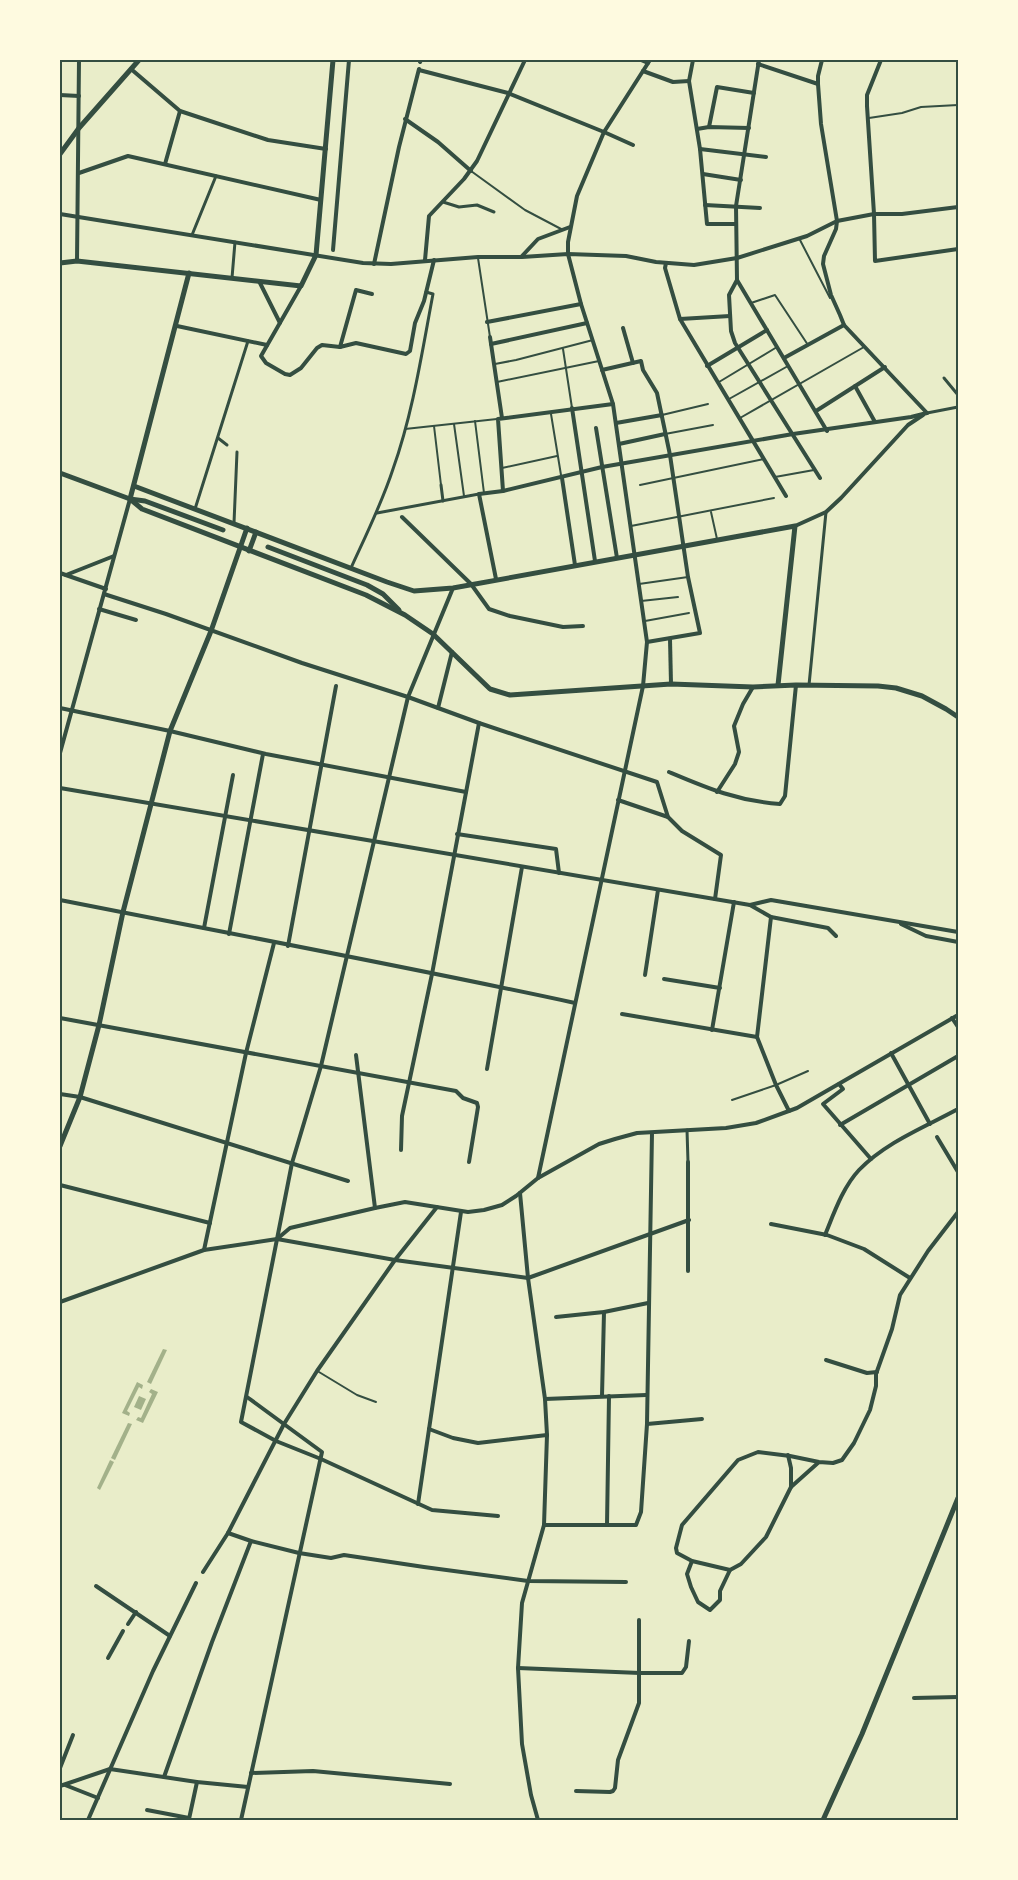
<svg xmlns="http://www.w3.org/2000/svg" width="1018" height="1880" font-family="'IBM Plex Sans',sans-serif">
<style>
.water{fill:#a3b18a}
.lines{fill:none;stroke-linecap:round;stroke-linejoin:round}
.service{stroke:#344e41;stroke-width:2}
.pedestrian{stroke:#344e41;stroke-width:3}
.minor{stroke:#344e41;stroke-width:4}
.tertiary{stroke:#344e41;stroke-width:5}
.neatline{fill:none;stroke:#344e41;stroke-width:2}
</style>
<rect width="100%" height="100%" fill="#e9edc9"/>
<!-- water -->
<g class="water">
<path d="M163 1349 167 1350 151 1384 147 1382Z"/>
<path d="M137 1382 143 1385 142 1389 139 1387 127 1411 130 1413 129 1416 122 1413Z"/>
<path d="M151 1389 158 1392 143 1423 136 1420 138 1417 141 1418 152 1394 149 1392Z"/>
<path d="M139 1396 146 1399 141 1410 134 1407Z"/>
<path d="M128 1423 132 1424 115 1460 111 1458Z"/>
<path d="M110 1460 114 1462 100 1490 97 1488Z"/>
</g>
<g class="lines">
<!-- service -->
<g class="service">
<path d="M869 118 902 113 921 107 958 105"/>
<path d="M471 171 525 210 563 230"/>
<path d="M800 240 830 298"/>
<path d="M478 258 490 337"/>
<path d="M751 303 775 295 808 345"/>
<path d="M563 349 572 408"/>
<path d="M495 364 516 360 593 340"/>
<path d="M497 382 599 361"/>
<path d="M719 382 777 347"/>
<path d="M729 399 788 366"/>
<path d="M551 414 561 475"/>
<path d="M662 415 708 404"/>
<path d="M740 418 864 347"/>
<path d="M475 421 484 493"/>
<path d="M454 424 464 496"/>
<path d="M434 426 441 485"/>
<path d="M405 429 497 419"/>
<path d="M665 434 713 425"/>
<path d="M502 468 557 456"/>
<path d="M775 477 814 470"/>
<path d="M640 485 764 459"/>
<path d="M711 512 717 539"/>
<path d="M631 526 774 498"/>
<path d="M639 584 688 577"/>
<path d="M641 601 678 597"/>
<path d="M645 621 689 613"/>
<path d="M732 1100 776 1085 808 1071"/>
<path d="M319 1372 357 1395 376 1402"/>
</g>
<!-- pedestrian -->
<g class="pedestrian">
<path d="M443 202 459 207 477 205 494 212"/>
<path d="M192 235 216 176"/>
<path d="M232 278 235 242"/>
<path d="M944 378 958 395"/>
<path d="M927 413 958 407"/>
<path d="M218 438 227 445"/>
<path d="M441 485 443 501"/>
<path d="M195 509 248 341"/>
<path d="M377 513 479 494"/>
<path d="M234 523 237 452"/>
<path d="M351 568C366 535 382 503 393 469 413 413 422 352 433 294L426 292"/>
<path d="M809 685 826 512"/>
<path d="M687 1130 688 1162"/>
</g>
<!-- minor -->
<g class="minor">
<path d="M641 60 648 63"/>
<path d="M693 60 689 81 700 149 707 224H736"/>
<path d="M759 60 736 206 737 280 827 431"/>
<path d="M822 60 818 76V84L821 124 837 221 836 229 824 256 823 264 831 295 840 315 844 325 927 413"/>
<path d="M881 60 867 95V106L874 214 875 261 958 249"/>
<path d="M420 62 421 60"/>
<path d="M758 64 818 84"/>
<path d="M131 69 180 111 268 140 326 149"/>
<path d="M419 70 508 93 604 132 633 145"/>
<path d="M643 71 673 82 689 81"/>
<path d="M60 95 79 96"/>
<path d="M405 119 438 142 471 171"/>
<path d="M709 127 717 87 754 93"/>
<path d="M697 129 709 127 749 128"/>
<path d="M700 149 766 157"/>
<path d="M165 164 180 111"/>
<path d="M79 173 128 156 321 200"/>
<path d="M703 174 741 180"/>
<path d="M705 205 760 208"/>
<path d="M60 214 363 263 391 264 478 257H522L568 254 626 256 656 262 694 265 737 258 807 236 837 221 874 214H902L958 207"/>
<path d="M333 250 349 60"/>
<path d="M522 256 538 239 570 227"/>
<path d="M425 260 429 216 464 179 477 161 525 60"/>
<path d="M77 261 79 60"/>
<path d="M666 263 665 268 680 319 786 496"/>
<path d="M374 264 399 147 419 69"/>
<path d="M737 280 729 295 731 331 735 343 820 478"/>
<path d="M259 281 280 323"/>
<path d="M301 286 261 356 266 363 285 374 290 375 301 368 317 348 322 345 340 347 356 343 406 354 410 351 415 323 424 301 434 260"/>
<path d="M680 319 730 316"/>
<path d="M487 322 581 304"/>
<path d="M177 326 267 345"/>
<path d="M623 328 633 363"/>
<path d="M490 337 502 418"/>
<path d="M491 344 587 323"/>
<path d="M340 347 356 290 372 294"/>
<path d="M784 358 844 325"/>
<path d="M707 366 767 330"/>
<path d="M602 370 641 361 643 370 657 393 670 455 688 577 700 633 647 642"/>
<path d="M855 386 875 422"/>
<path d="M572 408 595 561"/>
<path d="M816 411 885 367"/>
<path d="M616 423 662 415"/>
<path d="M596 428 617 558"/>
<path d="M619 444 665 434"/>
<path d="M562 478 575 565"/>
<path d="M503 491 498 419 613 404"/>
<path d="M402 517 471 584 489 609 510 616 563 627 583 626"/>
<path d="M795 526 826 512 841 498 908 425 923 415"/>
<path d="M60 573 106 589"/>
<path d="M66 575 114 556"/>
<path d="M496 579 479 494 503 491 602 467 793 434 911 417 927 413"/>
<path d="M453 588 408 697 321 1066 292 1163 241 1422 276 1441 321 1459 432 1510 498 1516"/>
<path d="M104 594 166 614 302 663 408 697 479 723 657 782 668 817 682 831 721 855 715 899"/>
<path d="M99 609 136 620"/>
<path d="M670 639 671 684"/>
<path d="M60 708 170 731 266 754 466 792"/>
<path d="M438 708 452 652"/>
<path d="M60 753 130 499"/>
<path d="M669 772C707 788 737 801 780 804L785 796 796 685"/>
<path d="M60 788 750 905 771 900 958 932"/>
<path d="M717 792 735 764 739 752 734 726 743 704 753 687"/>
<path d="M618 800 668 817"/>
<path d="M457 834 556 849 559 873"/>
<path d="M60 900C232 934 404 966 575 1003"/>
<path d="M750 905 771 917 828 928 836 936"/>
<path d="M771 917 757 1037 776 1085 789 1111"/>
<path d="M901 924 926 936 958 942"/>
<path d="M204 928 233 775"/>
<path d="M229 934 263 754"/>
<path d="M288 946 336 686"/>
<path d="M645 975 658 890"/>
<path d="M664 979 720 988"/>
<path d="M622 1014 757 1037"/>
<path d="M60 1018 456 1091 463 1098 477 1103 478 1107 469 1162"/>
<path d="M952 1018 958 1027"/>
<path d="M712 1030 734 902"/>
<path d="M891 1053 930 1124"/>
<path d="M356 1055 375 1208"/>
<path d="M487 1069 522 867"/>
<path d="M839 1084 843 1089 823 1104 871 1159"/>
<path d="M60 1094 80 1097 348 1181"/>
<path d="M840 1125 958 1056"/>
<path d="M937 1137 958 1172"/>
<path d="M401 1150 402 1116 432 974 479 723"/>
<path d="M538 1178 643 686 647 642 613 404 581 304 568 254V242L577 196 604 132 650 60"/>
<path d="M60 1185 210 1223"/>
<path d="M520 1193 528 1278 545 1399 547 1435 544 1525 522 1603 518 1668 522 1744 531 1795 538 1820"/>
<path d="M771 1224 827 1235 864 1249 910 1278"/>
<path d="M825 1235C834 1213 843 1187 859 1170 886 1142 925 1127 958 1109"/>
<path d="M277 1239 395 1260 528 1278 689 1220"/>
<path d="M204 1250 246 1053 274 943"/>
<path d="M688 1271V1162"/>
<path d="M60 1302 204 1250 277 1239 290 1228 375 1208 405 1202 468 1212 484 1210 502 1205 516 1196 538 1178 599 1144 615 1139 637 1133 726 1128 756 1123 797 1108 958 1015"/>
<path d="M556 1317 604 1312 648 1303"/>
<path d="M826 1360 867 1373 877 1372"/>
<path d="M602 1396 604 1312"/>
<path d="M545 1399 646 1395"/>
<path d="M647 1424 702 1419"/>
<path d="M429 1429 453 1438 478 1443 547 1435"/>
<path d="M788 1455 791 1468V1487"/>
<path d="M819 1462 791 1487 766 1537 741 1564 730 1570 692 1561 677 1553 676 1548 682 1525 738 1460 758 1452 790 1456 819 1462 833 1463 842 1460 854 1443 870 1410 876 1386V1374L892 1329 900 1295 928 1251 958 1212"/>
<path d="M418 1504 461 1212"/>
<path d="M544 1525H636L641 1512 647 1424 652 1133"/>
<path d="M607 1525 609 1396"/>
<path d="M228 1533 251 1541 299 1553 331 1558 344 1555 424 1567 528 1581 626 1582"/>
<path d="M692 1561 687 1574 691 1587 698 1602 710 1610 720 1600V1591L730 1570"/>
<path d="M203 1572 228 1533 284 1424 317 1371 395 1260 437 1207"/>
<path d="M96 1586 170 1636"/>
<path d="M128 1624 136 1612"/>
<path d="M108 1658 123 1631"/>
<path d="M518 1668 640 1673H682L686 1667 689 1641"/>
<path d="M914 1698 958 1697"/>
<path d="M60 1768 73 1735"/>
<path d="M251 1773 313 1771 450 1784"/>
<path d="M164 1777 212 1642 251 1541"/>
<path d="M65 1785 98 1798"/>
<path d="M60 1786 110 1769 197 1782 248 1787"/>
<path d="M576 1791 610 1792 613 1791 615 1788 618 1760 639 1703V1620"/>
<path d="M147 1810 189 1818"/>
<path d="M189 1819 197 1782"/>
<path d="M88 1820 153 1671 196 1583"/>
<path d="M241 1820 322 1452 247 1397"/>
</g>
<!-- tertiary -->
<g class="tertiary">
<path d="M60 154 79 128 139 60"/>
<path d="M60 263 77 261 301 286 316 255 333 60"/>
<path d="M60 473 130 499 145 501 223 530"/>
<path d="M134 486 387 582 414 591 453 588 795 526 778 685"/>
<path d="M130 499 142 509 366 595 405 615 433 634 490 689 510 695 671 684 753 687 796 685 878 686 896 688 922 696 946 709 958 717"/>
<path d="M130 499 189 273"/>
<path d="M268 547 367 585 383 594 399 610"/>
<path d="M249 551 256 532"/>
<path d="M60 1146 80 1097 99 1025 123 912 170 731 211 631 247 528"/>
<path d="M823 1820 862 1734 958 1498"/>
</g>
</g>
<!-- border -->
<rect width="1018" height="1880" fill="none" stroke="#fefae0" stroke-width="122"/>
<rect x="61" y="61" width="896" height="1758" class="neatline"/>
</svg>
